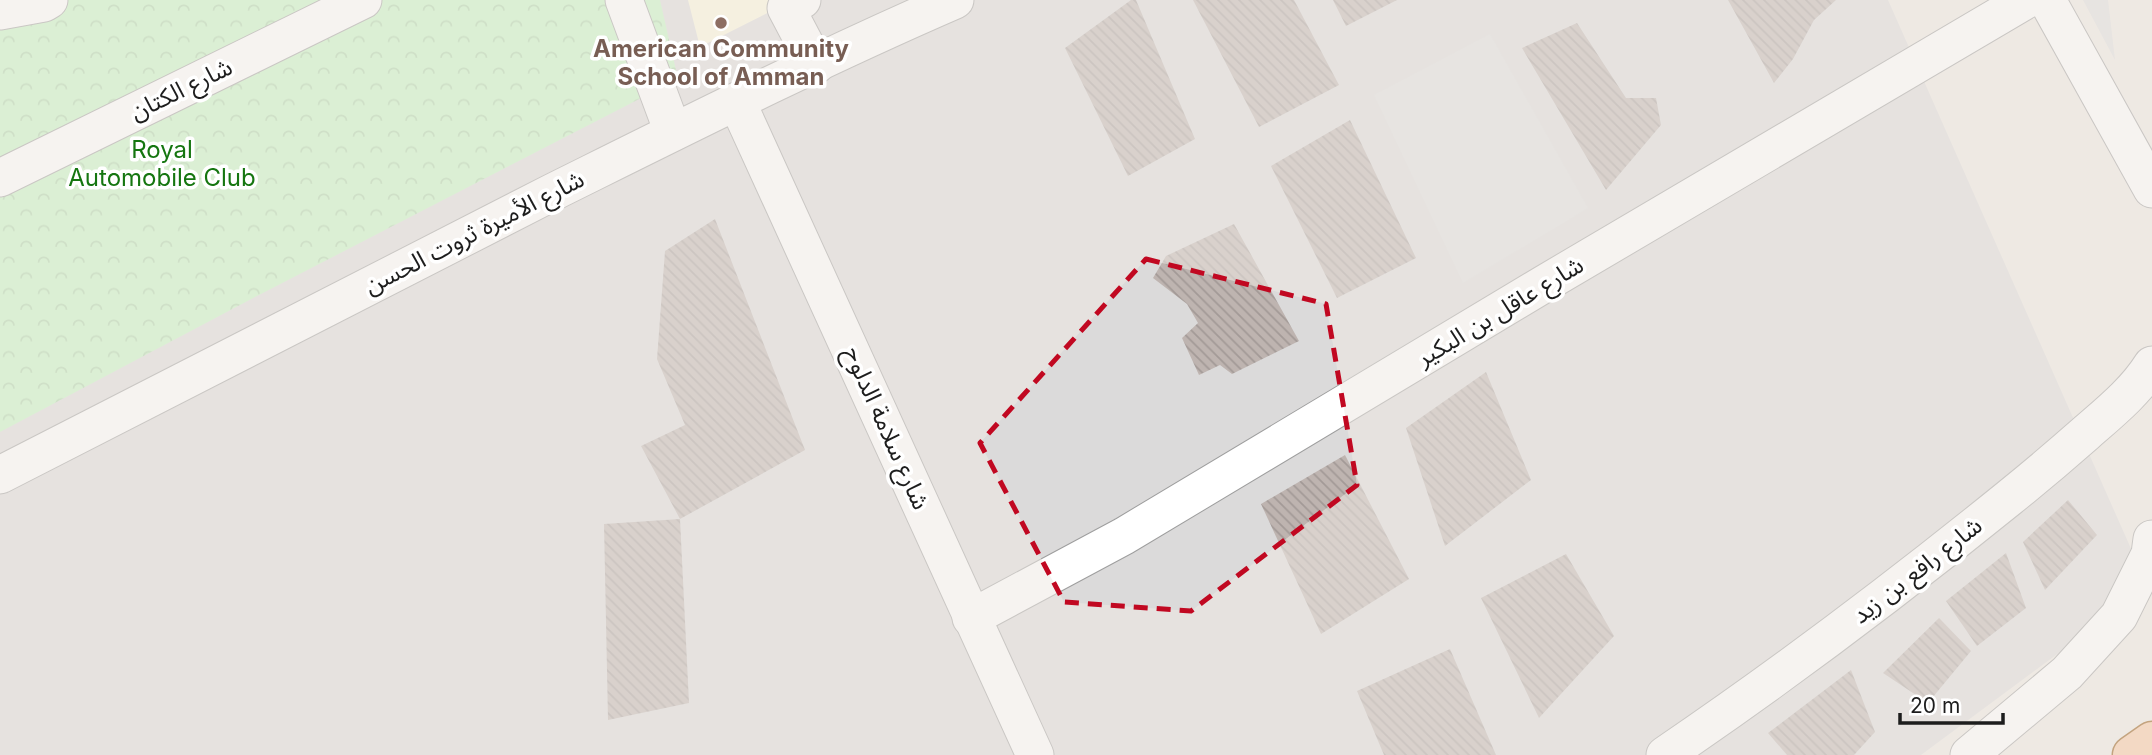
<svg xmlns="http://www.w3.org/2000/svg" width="2152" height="755" font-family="Inter,'Noto Sans Arabic',sans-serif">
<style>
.residential{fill:#dbdada}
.education{fill:#fdf9dc}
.park{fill:url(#park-crowns)}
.parking{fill:#ddd}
.building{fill:url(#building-back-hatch)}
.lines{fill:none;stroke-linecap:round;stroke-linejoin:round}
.minor-casing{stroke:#9e9e9e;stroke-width:39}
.major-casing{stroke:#8f5006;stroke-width:41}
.minor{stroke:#fff;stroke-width:37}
.major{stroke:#f8c59e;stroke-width:38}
.marked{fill:none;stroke:#c10821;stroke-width:5;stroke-dasharray:14 9;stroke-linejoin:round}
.education-dot{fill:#8d6e63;stroke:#fff;stroke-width:2.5}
.labels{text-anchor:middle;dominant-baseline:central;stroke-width:7;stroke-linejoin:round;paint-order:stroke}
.education-label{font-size:24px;font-weight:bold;fill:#785e54;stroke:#fff}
.street-label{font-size:24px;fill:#1d1d1d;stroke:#fff}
.park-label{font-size:24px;fill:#157610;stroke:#fff}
</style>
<defs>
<pattern id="park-crowns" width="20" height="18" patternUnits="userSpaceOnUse" patternTransform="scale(1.75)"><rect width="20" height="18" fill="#c4f7c1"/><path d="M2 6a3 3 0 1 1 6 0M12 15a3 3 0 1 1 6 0" fill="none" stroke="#a8d3a5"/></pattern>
<pattern id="building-back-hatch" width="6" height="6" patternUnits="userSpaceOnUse" patternTransform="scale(1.75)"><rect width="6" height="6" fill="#beb4b0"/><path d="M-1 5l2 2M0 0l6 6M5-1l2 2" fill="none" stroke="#a39a97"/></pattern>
</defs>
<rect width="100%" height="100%" fill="#eee9e3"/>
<!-- residential -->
<path class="residential" d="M0 0H1888L2148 587 1921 755H0Z"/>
<!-- education -->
<path class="education" d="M688 0H793L700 47Z"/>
<!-- park -->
<path class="park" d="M0 0H660L678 79 257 296 0 432Z"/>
<!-- parking -->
<g class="parking">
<path d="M2083 0H2108L2115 60Z"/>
<path d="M1490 34 1588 208 1463 283 1374 95Z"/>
</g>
<!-- building -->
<g class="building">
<path d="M1131 0H1136L1195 139 1128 176 1065 48Z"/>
<path d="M1193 0H1294L1339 85 1259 127Z"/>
<path d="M1333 0H1397L1346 26Z"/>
<path d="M1728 0H1836L1814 20 1793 59 1774 83Z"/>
<path d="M1577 23 1626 98H1656L1661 125 1606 190 1522 48Z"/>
<path d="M1350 120 1416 258 1337 298 1271 166Z"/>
<path d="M715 219 805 450 680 519 641 446 685 425 657 359 665 251Z"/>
<path d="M1234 224 1299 341 1232 374 1220 365 1199 375 1182 338 1198 323 1187 304 1153 278 1166 256Z"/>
<path d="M1486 372 1531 480 1445 546 1406 428Z"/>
<path d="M1345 455 1409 579 1321 634 1261 504Z"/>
<path d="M2068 500 2097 535 2045 590 2023 542Z"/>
<path d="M680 519 689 703 608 720 604 524Z"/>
<path d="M2006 553 2026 608 1977 646 1946 601Z"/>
<path d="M1566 554 1614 636 1539 718 1481 598Z"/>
<path d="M1939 618 1971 651 1928 703 1883 673Z"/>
<path d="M1450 649 1496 755H1384L1357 691Z"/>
<path d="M1851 670 1875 732 1854 755H1787L1768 733Z"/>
</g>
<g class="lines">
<defs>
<g id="minor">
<path d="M624 0 673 132"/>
<path d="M802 0 786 8 816 65"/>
<path d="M2047 0 2152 189"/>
<path d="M0 11 44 3 49 0"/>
<path d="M737 102 1035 755"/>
<path d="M0 178 363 0"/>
<path d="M0 475C184 380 368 285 553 192 686 126 819 59 955 0"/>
<path d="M971 618 1124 536 1544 284 2026 0"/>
<path d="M1665 755C1784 674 1898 588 2009 498 2035 477 2061 455 2086 433 2110 412 2135 392 2152 365"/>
<path d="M1969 755 2067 673 2119 616 2150 554 2152 539"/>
</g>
<path id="major" d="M2132 755 2152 741"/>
</defs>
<!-- minor casing -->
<use href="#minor" class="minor-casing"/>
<!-- major casing -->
<use href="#major" class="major-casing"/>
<!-- minor -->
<use href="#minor" class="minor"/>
<!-- major -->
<use href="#major" class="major"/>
</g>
<!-- marked area -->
<path d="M0 0H2152V755H0ZM1146 259 1326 304 1357 485 1191 611 1064 602 980 443Z" fill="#eee9e3" fill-opacity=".55" fill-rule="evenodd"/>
<path class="marked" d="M1146 259 1326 304 1357 485 1191 611 1064 602 980 443Z"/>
<!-- markers -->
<circle class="education-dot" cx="721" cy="23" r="7"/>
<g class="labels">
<!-- education labels -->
<g class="education-label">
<text x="721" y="48">American Community<tspan x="721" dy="28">School of Amman</tspan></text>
</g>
<!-- street labels -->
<g class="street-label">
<text transform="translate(181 89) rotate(-26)">شارع الكتان</text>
<text transform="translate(474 232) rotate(-27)">شارع الأميرة ثروت الحسن</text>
<text transform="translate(1500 311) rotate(-31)">شارع عاقل بن البكير</text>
<text transform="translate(887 428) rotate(66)">شارع سلامة الدلوح</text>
<text transform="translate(1917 570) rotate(-38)">شارع رافع بن زيد</text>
</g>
<!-- park labels -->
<g class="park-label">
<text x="162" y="149">Royal<tspan x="162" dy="28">Automobile Club</tspan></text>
</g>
</g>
<!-- scale -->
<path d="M1900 713v10h103v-10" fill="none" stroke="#1d1d1d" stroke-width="3.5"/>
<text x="1910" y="713" font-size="21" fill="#1d1d1d" stroke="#ffffff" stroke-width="5" paint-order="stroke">20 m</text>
</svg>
